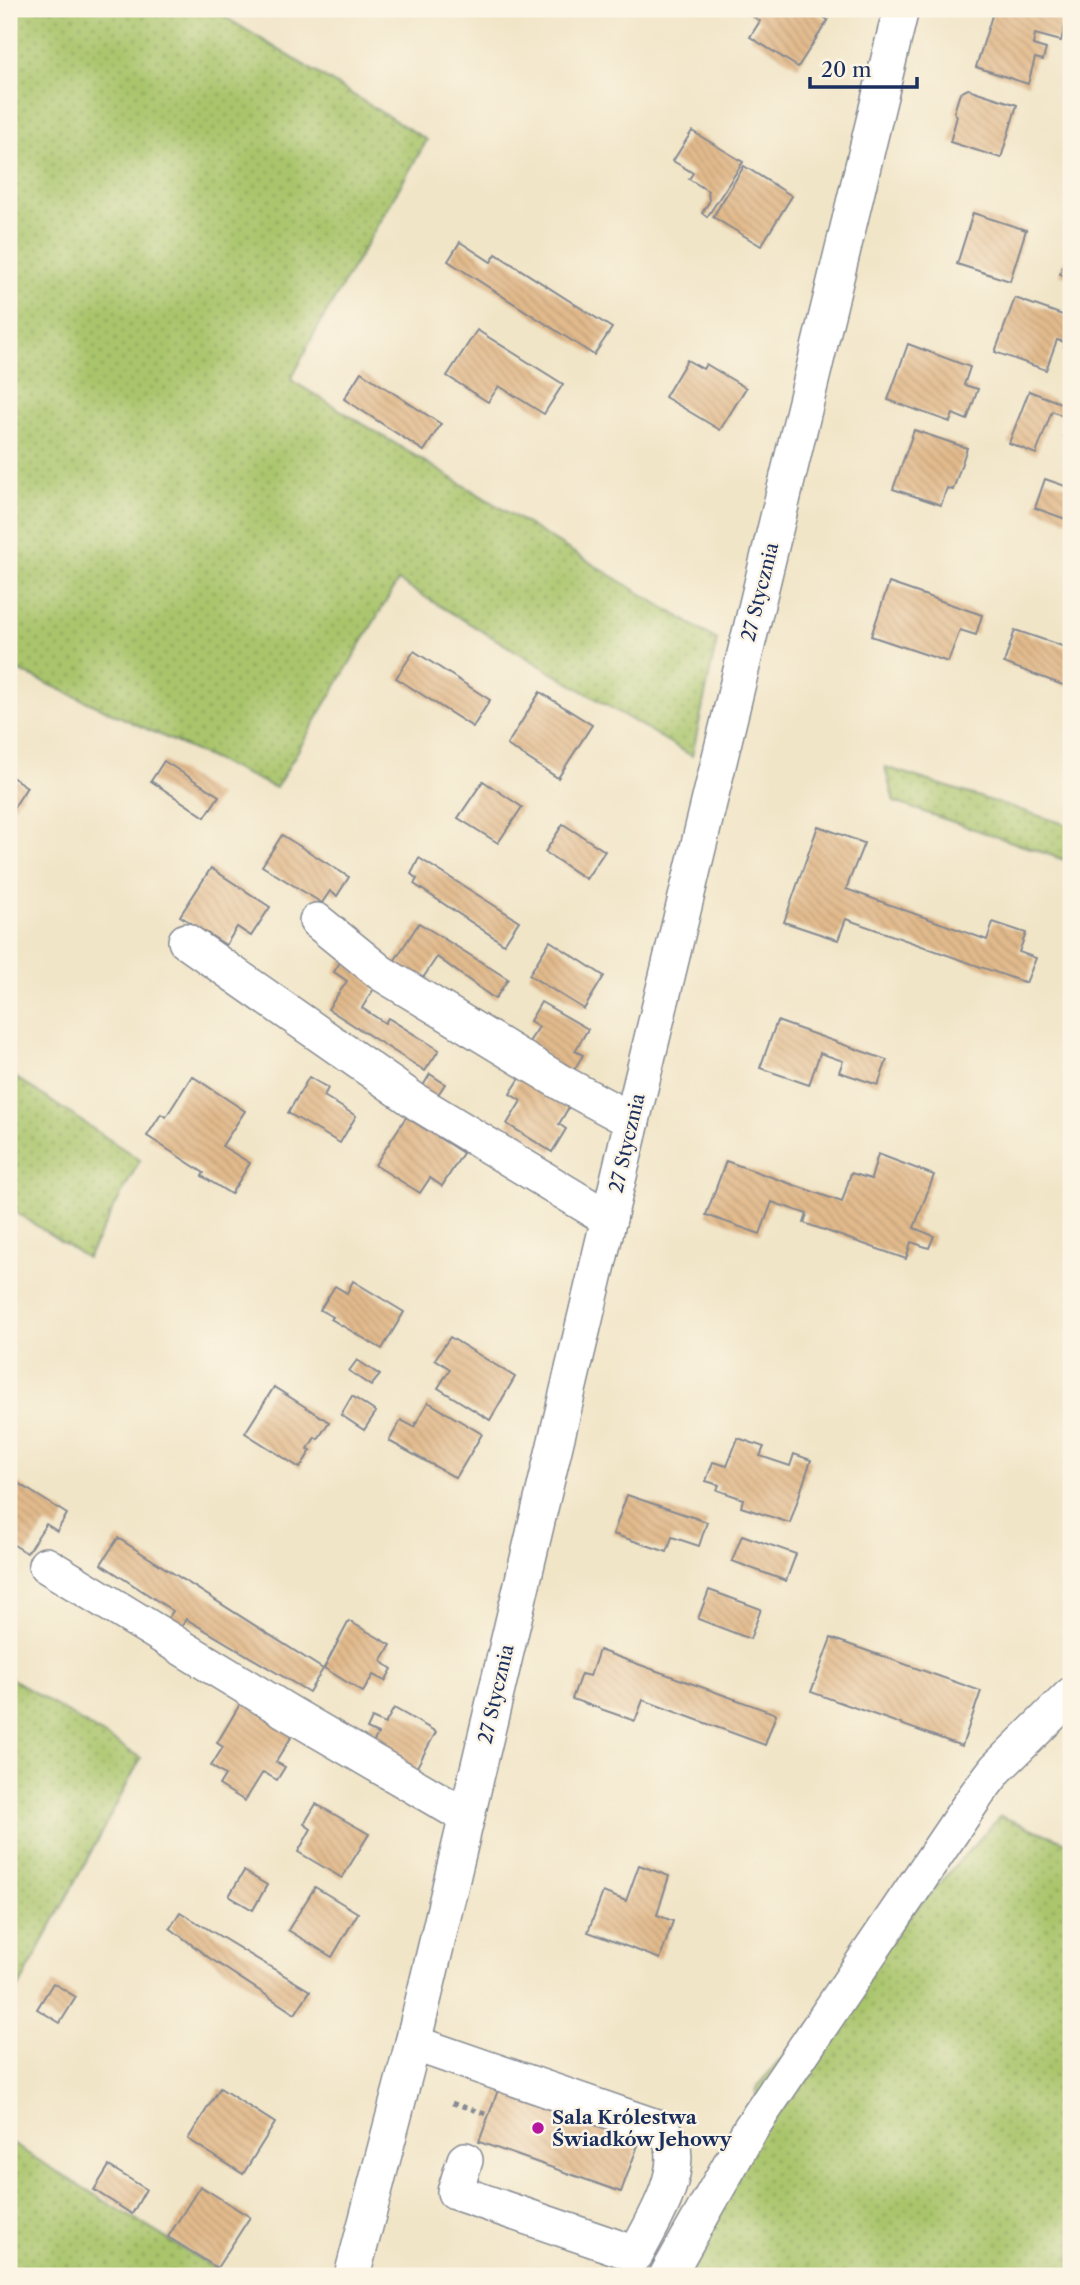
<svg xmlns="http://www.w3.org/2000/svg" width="1080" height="2285" font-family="'Libre Caslon Text',serif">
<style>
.grass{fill:url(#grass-dots);stroke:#627a64;stroke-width:2}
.building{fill:url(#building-back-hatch)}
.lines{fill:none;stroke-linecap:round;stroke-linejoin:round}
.minor-casing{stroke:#868a92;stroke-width:38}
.path{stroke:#868a92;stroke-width:4.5;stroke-dasharray:5 5;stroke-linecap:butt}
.minor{stroke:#fff;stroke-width:35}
.poi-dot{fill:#b5179e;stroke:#fcf5e5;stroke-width:2.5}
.labels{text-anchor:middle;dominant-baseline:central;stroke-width:5;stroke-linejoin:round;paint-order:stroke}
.street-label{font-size:19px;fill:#1b2f5e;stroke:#fcf5e5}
.poi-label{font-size:19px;font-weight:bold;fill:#1b2f5e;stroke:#fcf5e5;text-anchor:start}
</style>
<defs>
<pattern id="grass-dots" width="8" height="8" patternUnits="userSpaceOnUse" patternTransform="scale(1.75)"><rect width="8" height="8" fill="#a9c46a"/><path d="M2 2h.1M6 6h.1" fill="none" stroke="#89a05a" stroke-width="1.8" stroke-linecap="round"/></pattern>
<pattern id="building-back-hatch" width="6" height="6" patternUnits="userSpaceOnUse" patternTransform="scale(1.75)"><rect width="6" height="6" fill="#e2ba8c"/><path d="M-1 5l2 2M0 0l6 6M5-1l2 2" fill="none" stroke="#c1a07b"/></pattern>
</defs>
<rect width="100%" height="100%" fill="#fcf5e5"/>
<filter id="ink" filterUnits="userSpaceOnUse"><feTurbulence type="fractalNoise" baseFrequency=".0143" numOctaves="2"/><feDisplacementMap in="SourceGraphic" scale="14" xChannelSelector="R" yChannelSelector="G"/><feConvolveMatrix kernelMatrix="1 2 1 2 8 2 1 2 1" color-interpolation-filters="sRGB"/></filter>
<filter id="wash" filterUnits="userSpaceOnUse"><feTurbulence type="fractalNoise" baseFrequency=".00686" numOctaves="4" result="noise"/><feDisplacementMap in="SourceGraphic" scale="28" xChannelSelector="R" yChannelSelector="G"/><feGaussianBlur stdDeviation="1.57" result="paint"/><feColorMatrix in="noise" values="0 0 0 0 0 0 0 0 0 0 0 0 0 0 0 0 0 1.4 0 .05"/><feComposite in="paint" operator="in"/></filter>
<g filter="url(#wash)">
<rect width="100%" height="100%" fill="#f1e5c7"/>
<!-- grass -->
<g class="grass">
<path d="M9 9H212L427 140 313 336 291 380 717 640 692 756 398 581 276 788 9 666Z"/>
<path d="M885 767 1071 826V862L894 802Z"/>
<path d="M9 1073 140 1160 87 1258 9 1208Z"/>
<path d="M9 1677 141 1758 9 2006Z"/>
<path d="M1000 1816 1071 1844V2276H680L750 2149 757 2086Z"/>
<path d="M9 2142 227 2276H9Z"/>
</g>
<g id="blocks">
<!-- building -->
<g class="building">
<path d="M752 9H811L828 20 798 67 750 37 760 21 749 14Z"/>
<path d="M994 9H1070L1061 41 1035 34 1033 45 1046 49 1043 60 1035 58 1028 84 976 67Z"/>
<path d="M968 89 1017 105 1001 158 950 142 957 116 954 112 960 93Z"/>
<path d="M692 131 743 162 707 217 702 213 709 202 708 191 689 179 693 173 673 161Z"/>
<path d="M744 166 792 196 761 246 713 217Z"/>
<path d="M973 213 1026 230 1010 281 957 264Z"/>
<path d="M460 242 491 262 496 254 612 328 594 355 448 261Z"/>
<path d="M1071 242V278L1060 274Z"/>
<path d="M1015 298 1071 318V349L1064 347 1065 342 1057 340 1046 370 995 352Z"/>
<path d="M477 330 563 384 544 414 499 386 488 402 447 376Z"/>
<path d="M908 344 970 367 964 385 978 389 967 420 953 414 950 422 888 400Z"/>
<path d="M687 360 703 369 706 364 746 388 720 430 665 397Z"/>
<path d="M361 372 441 424 424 451 344 399Z"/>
<path d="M1029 391 1071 407V439L1064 436 1070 419 1052 411 1036 454 1009 443Z"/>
<path d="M914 430 967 448 953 490 947 488 941 505 893 489Z"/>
<path d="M1045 479 1071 488V521L1035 508Z"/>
<path d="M889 583 982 615 976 635 960 630 948 662 871 636Z"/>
<path d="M1015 630 1071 649V688L1004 663Z"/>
<path d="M414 651 490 700 473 727 396 678Z"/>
<path d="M540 692 592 725 558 778 507 745Z"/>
<path d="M164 761 219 796 205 817 151 781Z"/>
<path d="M9 775 27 787 9 815Z"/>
<path d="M483 781 522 807 498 843 458 818Z"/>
<path d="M563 824 605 851 586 879 545 852Z"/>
<path d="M818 826 864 843 846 889 987 940 993 922 1026 933 1019 952 1036 958 1026 983 846 919 838 940 784 922Z"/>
<path d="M282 835 349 877 337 896 330 891 322 903 262 866Z"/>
<path d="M419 858 519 921 504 944 414 884 417 879 411 874Z"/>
<path d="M211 868 270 907 251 936 237 927 226 945 180 916Z"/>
<path d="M419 923 508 979 495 999 437 957 419 984 391 966Z"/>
<path d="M550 941 604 976 584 1009 529 975Z"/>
<path d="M342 959 378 982 362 1008 385 1023 388 1018 439 1050 425 1071 328 1009 347 981 334 972Z"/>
<path d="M541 1002 588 1029 575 1051 583 1055 568 1080 522 1052 539 1027 530 1021Z"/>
<path d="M777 1021 887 1060 878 1085 839 1072 843 1061 820 1053 809 1085 760 1068Z"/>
<path d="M524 1072 572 1102 559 1124 566 1129 552 1152 507 1124 521 1101 510 1094Z"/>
<path d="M430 1074 445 1084 431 1105 417 1096Z"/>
<path d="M192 1076 245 1111 222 1146 250 1163 231 1194 202 1176 204 1173 147 1136 161 1114 166 1117Z"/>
<path d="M309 1077 328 1088 324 1096 356 1116 340 1143 288 1113Z"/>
<path d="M406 1117 463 1153 442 1186 430 1178 420 1193 375 1165Z"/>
<path d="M878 1154 934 1175 914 1228 934 1236 929 1248 911 1242 906 1259 804 1223 807 1214 772 1202 760 1234 706 1215 726 1161 842 1202 851 1173 871 1179Z"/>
<path d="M353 1281 404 1312 382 1349 331 1319 333 1317 320 1310 335 1286 347 1293Z"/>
<path d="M450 1337 515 1377 490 1420 438 1388 450 1369 435 1359Z"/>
<path d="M357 1360 380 1375 371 1386 349 1371Z"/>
<path d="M274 1387 329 1422 318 1439 315 1437 308 1449 311 1450 300 1468 245 1433Z"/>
<path d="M352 1396 376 1412 364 1430 341 1415Z"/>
<path d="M428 1402 482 1434 456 1478 389 1441 401 1420 414 1427Z"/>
<path d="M738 1438 764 1447 760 1456 790 1466 794 1454 811 1460 790 1523 741 1507 743 1499 717 1490 719 1485 706 1481 713 1462 727 1466Z"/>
<path d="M10 1478 67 1514 57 1531 46 1524 27 1553 9 1542Z"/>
<path d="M627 1495 707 1522 699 1546 672 1537 667 1552 613 1534Z"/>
<path d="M742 1535 796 1554 786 1581 732 1561Z"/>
<path d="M118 1538 323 1669 309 1692 186 1619 180 1630 166 1621 173 1611 101 1564Z"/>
<path d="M709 1590 761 1609 750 1639 698 1619Z"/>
<path d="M349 1621 391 1645 381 1661 392 1669 385 1681 373 1675 363 1692 324 1668Z"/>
<path d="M831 1638 981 1691 962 1746 811 1692Z"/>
<path d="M599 1650 776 1714 765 1745 643 1700 635 1721 572 1699 581 1674 590 1676Z"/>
<path d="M243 1699 295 1731 276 1762 285 1767 277 1780 263 1772 245 1801 219 1785 225 1775 211 1766 223 1747 217 1743Z"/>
<path d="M394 1708 436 1732 412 1776 368 1751 378 1734 367 1729 372 1718 385 1724Z"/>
<path d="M316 1804 369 1834 342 1878 298 1852 311 1829 304 1824Z"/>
<path d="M639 1865 669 1876 657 1915 673 1921 660 1959 588 1932 603 1892 626 1901Z"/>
<path d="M244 1871 267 1885 253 1910 229 1896Z"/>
<path d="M315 1887 358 1913 332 1957 288 1930Z"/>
<path d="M180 1912 310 1991 295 2014 208 1957 170 1928Z"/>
<path d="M53 1983 76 1997 60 2023 37 2009Z"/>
<path d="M501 2082 642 2134 621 2192 479 2142Z"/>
<path d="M220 2088 275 2123 243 2174 188 2139Z"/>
<path d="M109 2166 146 2189 132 2214 94 2190Z"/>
<path d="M200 2186 250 2217 217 2268 168 2237Z"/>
</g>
</g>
</g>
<g filter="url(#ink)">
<use href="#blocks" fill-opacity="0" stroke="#868a92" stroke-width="2"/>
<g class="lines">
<defs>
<g id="minor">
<path d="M317 921 381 973 562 1083 632 1121"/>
<path d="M186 941 418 1103 609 1219"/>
<path d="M46 1565 289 1713 467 1817"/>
<path d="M413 2043 662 2129C665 2133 670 2138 672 2143 682 2177 651 2225 636 2254L455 2192 465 2160"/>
<path d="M352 2276 413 2043 632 1121 901 9"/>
<path d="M667 2276 751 2128 977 1794 996 1769 1071 1695"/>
</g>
</defs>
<!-- minor casing -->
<use href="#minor" class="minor-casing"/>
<!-- path -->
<path class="path" d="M452 2103 489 2115"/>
<!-- minor -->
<use href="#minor" class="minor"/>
</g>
</g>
<!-- markers -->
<circle class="poi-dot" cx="538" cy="2128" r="7"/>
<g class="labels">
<!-- street labels -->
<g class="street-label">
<text transform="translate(760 592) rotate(-76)">27 Stycznia</text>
<text transform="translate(627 1143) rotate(-77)">27 Stycznia</text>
<text transform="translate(496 1694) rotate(-77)">27 Stycznia</text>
</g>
<!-- poi labels -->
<g class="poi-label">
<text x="552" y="2117">Sala Królestwa<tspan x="552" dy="22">Świadków Jehowy</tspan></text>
</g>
</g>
<!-- margin -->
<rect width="1080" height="2285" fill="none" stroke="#fcf5e5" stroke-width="35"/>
<!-- scale -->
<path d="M810 77v10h107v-10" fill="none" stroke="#1b2f5e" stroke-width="3.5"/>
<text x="821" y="77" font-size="21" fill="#1b2f5e" stroke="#fcf5e5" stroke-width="5" paint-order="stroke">20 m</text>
</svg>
